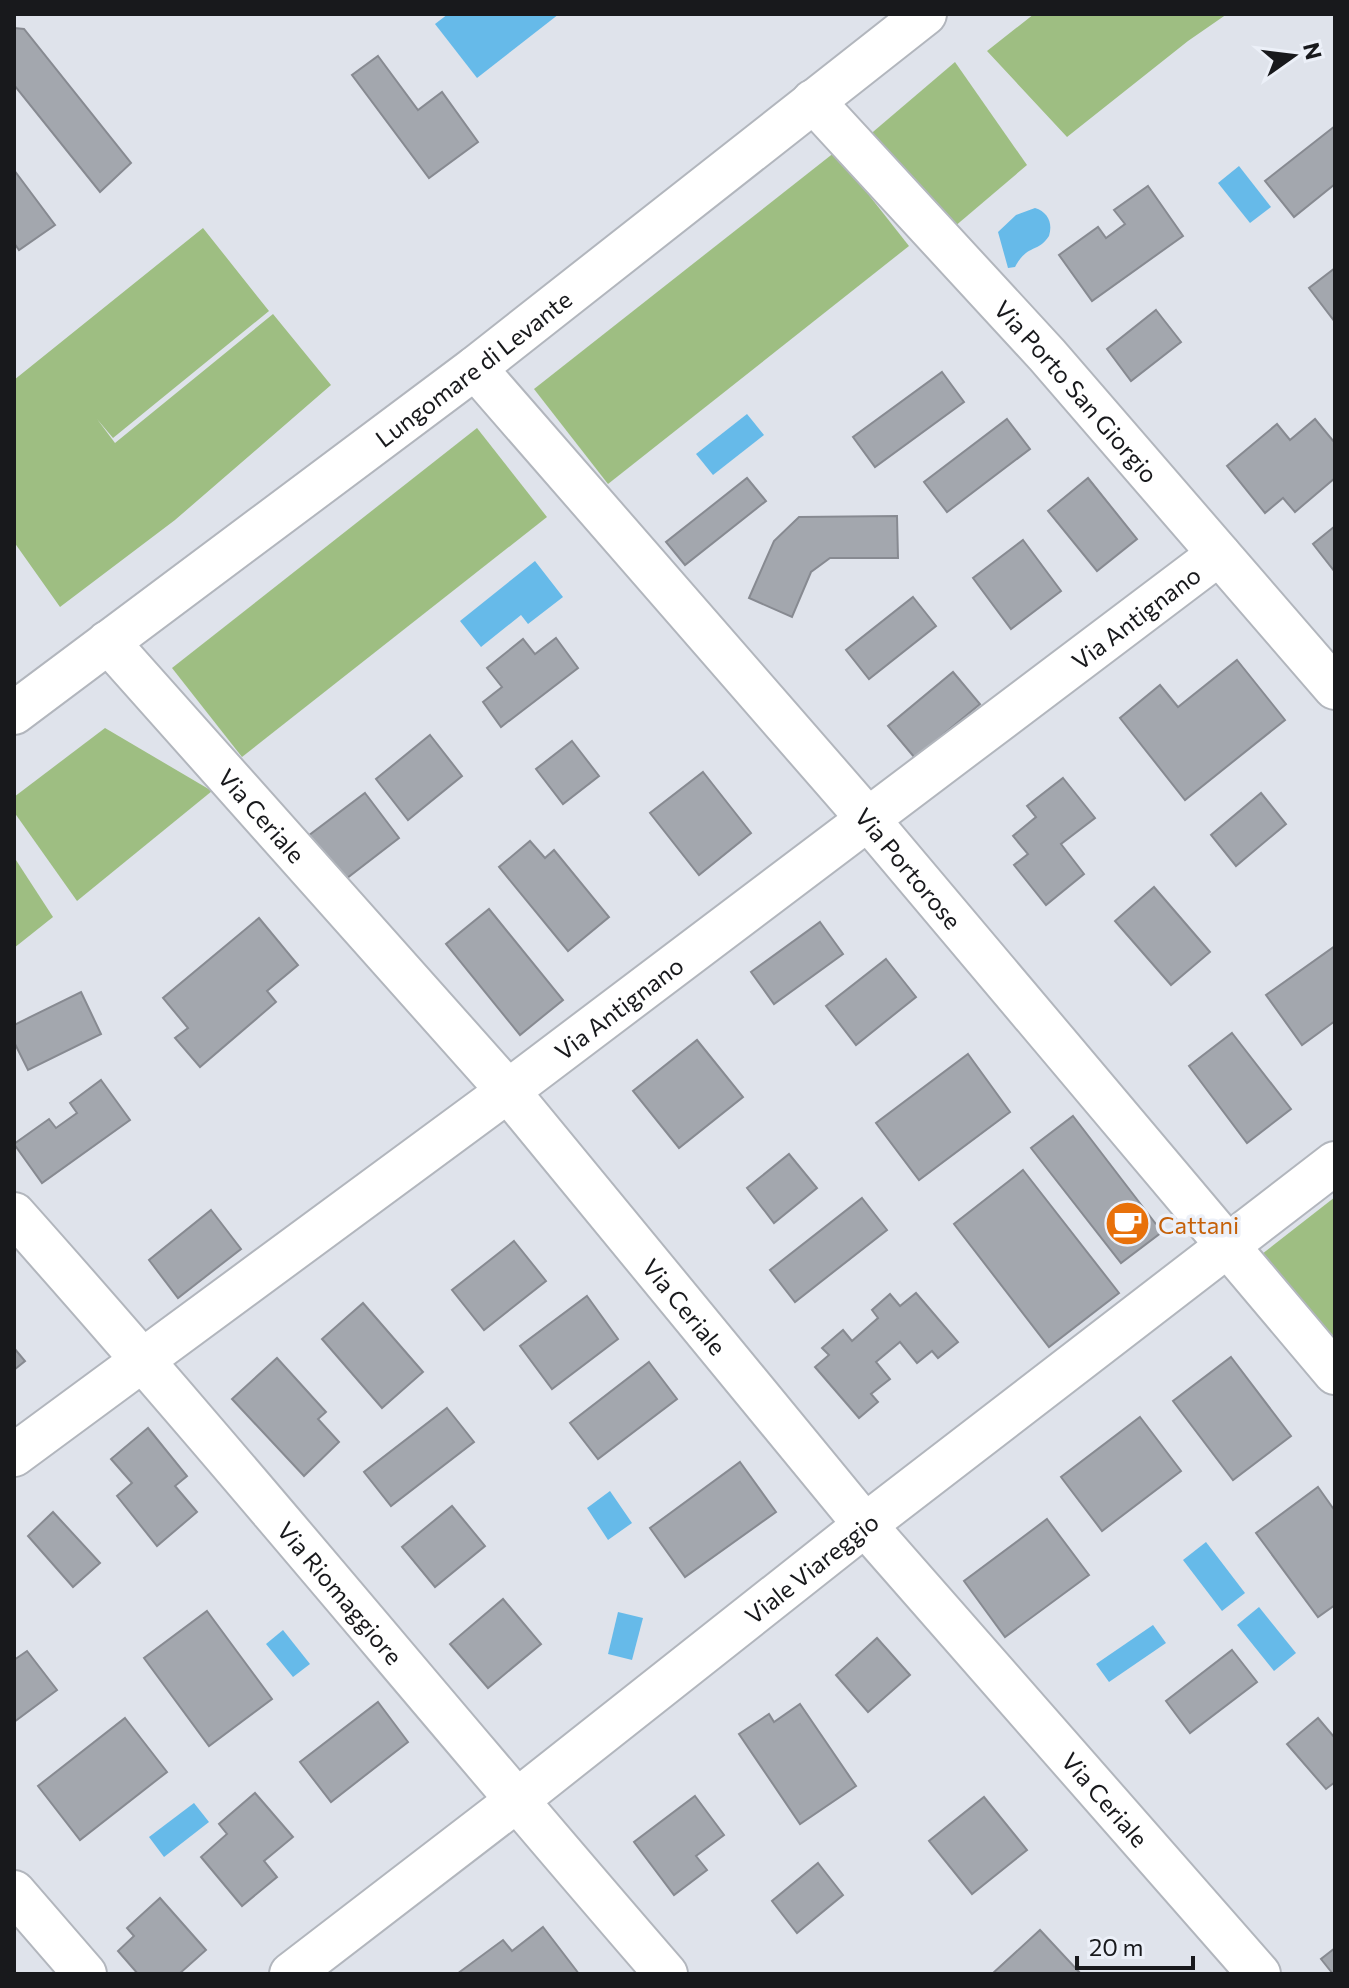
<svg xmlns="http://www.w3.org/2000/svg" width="1349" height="1988" font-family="Commissioner,sans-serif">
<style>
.green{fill:#9ebe82}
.water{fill:#66bae9}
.building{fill:#a3a7ae;stroke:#878a91;stroke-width:2}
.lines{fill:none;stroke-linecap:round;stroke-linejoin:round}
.street-casing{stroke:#b2b6bd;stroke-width:46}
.street{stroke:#fff;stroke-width:42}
.labels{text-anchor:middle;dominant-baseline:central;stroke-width:7;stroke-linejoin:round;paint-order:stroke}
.street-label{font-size:24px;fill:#18191c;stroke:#ecf0f8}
.food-label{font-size:24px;fill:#c56008;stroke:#ecf0f8;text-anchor:start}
</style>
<rect width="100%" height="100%" fill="#dfe3eb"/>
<!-- green -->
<g class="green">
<path d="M1034 14H1227L1188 41 1067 137 987 51Z"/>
<path d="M955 62 1027 165 947 233 867 137Z"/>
<path d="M835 152 909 246 608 484 534 389Z"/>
<path d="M203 228 269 311 113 438 97 419 115 443 273 314 331 385 175 520 60 607 14 542V380Z"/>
<path d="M477 428 547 517 242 757 172 668Z"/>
<path d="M105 728 212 791 77 901 14 812V797Z"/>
<path d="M14 857 53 917 14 948Z"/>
<path d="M1335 1197V1372L1244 1268Z"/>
</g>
<!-- water -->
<g class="water">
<path d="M448 14H559L477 78 435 24Z"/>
<path d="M1239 166 1271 207 1250 223 1218 183Z"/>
<path d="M1035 208C1048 212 1053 223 1049 236 1038 253 1027 244 1015 267L1008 268 998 232 1016 215Z"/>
<path d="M747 414 764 435 713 475 696 454Z"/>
<path d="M535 561 563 597 528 624 521 615 481 647 460 621Z"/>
<path d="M610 1491 632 1523 608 1540 587 1508Z"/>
<path d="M1206 1542 1245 1593 1222 1611 1183 1560Z"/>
<path d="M1259 1607 1296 1653 1274 1671 1237 1625Z"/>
<path d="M618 1612 643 1618 632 1660 608 1654Z"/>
<path d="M1153 1625 1166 1643 1109 1682 1096 1664Z"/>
<path d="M283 1630 310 1664 293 1677 266 1644Z"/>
<path d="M194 1803 209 1822 164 1857 149 1837Z"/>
</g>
<!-- building -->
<g class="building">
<path d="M14 28 24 29 131 163 100 192 14 85Z"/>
<path d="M378 56 418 110 442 92 478 142 429 178 352 75Z"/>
<path d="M1335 126V184L1294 217 1265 181Z"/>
<path d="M14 170 55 225 19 250 14 243Z"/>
<path d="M1148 186 1183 236 1092 301 1059 255 1098 227 1106 238 1125 224 1114 210Z"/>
<path d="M1335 268V322L1309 288Z"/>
<path d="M1156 310 1181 342 1131 381 1107 349Z"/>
<path d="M942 372 964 402 875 467 853 437Z"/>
<path d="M1007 419 1030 449 947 512 924 482Z"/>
<path d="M1315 419 1335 443V478L1295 512 1283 498 1265 513 1227 466 1277 424 1290 440Z"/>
<path d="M747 478 766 501 685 565 666 542Z"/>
<path d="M1088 478 1137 539 1097 571 1048 511Z"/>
<path d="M897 516 898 558H830L811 572 792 617 749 598 774 541 799 517Z"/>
<path d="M1335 526V572L1313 544Z"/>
<path d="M1023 540 1061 591 1011 629 973 578Z"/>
<path d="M913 597 936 626 869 679 846 650Z"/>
<path d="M556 638 578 668 501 727 483 702 502 687 487 668 523 639 535 654Z"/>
<path d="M1237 660 1285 720 1185 800 1120 718 1160 685 1178 707Z"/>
<path d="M953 672 980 704 915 758 888 726Z"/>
<path d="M430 735 462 776 408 820 376 779Z"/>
<path d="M572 741 599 776 563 804 536 769Z"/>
<path d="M703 772 751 833 699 875 650 813Z"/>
<path d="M1063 778 1095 818 1061 844 1084 874 1046 905 1014 865 1028 854 1013 836 1036 817 1027 806Z"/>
<path d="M365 793 399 838 338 885 304 839Z"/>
<path d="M1261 793 1286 824 1236 866 1211 835Z"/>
<path d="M530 841 545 858 554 850 609 917 568 951 499 867Z"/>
<path d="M1154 887 1210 952 1171 985 1115 921Z"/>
<path d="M489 909 563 1000 520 1035 446 944Z"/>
<path d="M259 918 298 965 267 991 276 1002 200 1067 175 1038 188 1028 163 998Z"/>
<path d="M820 922 843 954 774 1004 751 972Z"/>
<path d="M1335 946V1021L1302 1045 1266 995Z"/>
<path d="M886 959 916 997 856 1045 826 1006Z"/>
<path d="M81 992 101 1034 28 1070 14 1042V1025Z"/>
<path d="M1232 1033 1291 1109 1247 1143 1189 1066Z"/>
<path d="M697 1040 743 1097 679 1148 633 1091Z"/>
<path d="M968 1054 1010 1112 919 1180 876 1123Z"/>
<path d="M101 1080 130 1120 42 1183 14 1144 49 1119 56 1128 77 1113 70 1103Z"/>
<path d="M1073 1116 1162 1232 1121 1263 1031 1148Z"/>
<path d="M789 1154 817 1188 774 1223 747 1188Z"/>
<path d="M1023 1170 1119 1293 1049 1347 954 1224Z"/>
<path d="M862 1198 887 1230 795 1302 770 1270Z"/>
<path d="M211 1210 241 1249 178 1298 149 1260Z"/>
<path d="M514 1241 546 1281 484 1330 452 1290Z"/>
<path d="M916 1293 958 1342 938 1358 932 1351 917 1363 900 1342 876 1362 890 1379 871 1394 878 1402 859 1418 815 1367 829 1355 822 1348 843 1330 852 1341 878 1318 872 1310 890 1294 900 1306Z"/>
<path d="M587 1296 618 1339 552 1389 520 1346Z"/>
<path d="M363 1303 423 1372 382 1408 322 1339Z"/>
<path d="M14 1348 25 1361 14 1370Z"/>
<path d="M1231 1357 1291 1436 1233 1480 1173 1401Z"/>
<path d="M277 1358 326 1412 318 1419 339 1442 304 1476 232 1399Z"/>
<path d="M649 1362 677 1399 598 1459 570 1423Z"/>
<path d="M447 1408 474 1442 391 1506 364 1472Z"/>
<path d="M1140 1417 1181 1471 1102 1531 1061 1477Z"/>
<path d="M148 1428 187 1476 175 1486 197 1512 157 1546 117 1496 132 1483 111 1459Z"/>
<path d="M740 1462 776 1512 685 1577 650 1528Z"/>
<path d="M1318 1487 1335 1511V1605L1318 1617 1256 1533Z"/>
<path d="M452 1506 485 1546 435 1587 402 1547Z"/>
<path d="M53 1512 100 1563 73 1587 28 1536Z"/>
<path d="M1047 1519 1089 1575 1005 1637 964 1581Z"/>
<path d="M503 1599 541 1644 488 1688 450 1644Z"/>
<path d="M207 1611 272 1699 209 1746 144 1658Z"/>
<path d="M877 1638 910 1675 868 1712 836 1675Z"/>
<path d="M1232 1650 1257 1682 1190 1733 1166 1701Z"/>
<path d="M27 1651 57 1690 14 1722V1660Z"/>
<path d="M378 1702 408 1742 331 1802 300 1762Z"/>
<path d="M800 1704 856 1786 800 1824 739 1734 769 1714 774 1722Z"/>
<path d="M125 1718 167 1772 80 1840 38 1786Z"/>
<path d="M1318 1718 1335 1738V1782L1326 1789 1287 1744Z"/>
<path d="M255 1793 293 1837 264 1861 277 1877 242 1906 201 1857 227 1834 219 1824Z"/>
<path d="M695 1796 724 1835 696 1856 707 1870 674 1895 634 1842Z"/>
<path d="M984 1797 1027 1850 972 1894 929 1841Z"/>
<path d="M818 1863 843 1895 797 1933 772 1901Z"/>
<path d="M160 1898 206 1950 179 1974H138L118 1951 134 1936 127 1928Z"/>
<path d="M543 1927 579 1974H457L503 1940 512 1951Z"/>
<path d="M1040 1930 1081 1974H992Z"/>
<path d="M1335 1948V1974H1333L1321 1959Z"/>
</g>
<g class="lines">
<defs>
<g id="street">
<path id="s1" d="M813 101 1047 355 1335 688"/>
<path id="s2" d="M475 368 867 818 1335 1373"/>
<path id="s3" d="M108 642 508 1091 865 1525 1259 1974"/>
<path id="s4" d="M14 713 475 368 925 14"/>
<path id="s5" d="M14 1214C236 1463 447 1722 666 1974"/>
<path id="s6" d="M14 1455 508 1091 1219 554"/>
<path d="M14 1892 85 1974"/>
<path id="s7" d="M291 1974 516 1801 865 1525 1335 1163"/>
</g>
</defs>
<!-- street casing -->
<use href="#street" class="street-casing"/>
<!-- street -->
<use href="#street" class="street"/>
</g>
<!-- icons -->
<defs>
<symbol id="cafe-disc" viewBox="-11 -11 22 22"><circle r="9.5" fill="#e8710a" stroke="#ecf0f8"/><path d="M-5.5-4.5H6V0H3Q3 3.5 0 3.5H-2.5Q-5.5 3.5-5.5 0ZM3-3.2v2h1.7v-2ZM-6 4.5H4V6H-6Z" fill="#fff"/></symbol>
</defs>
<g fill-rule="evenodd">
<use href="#cafe-disc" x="1102" y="1198" width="51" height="51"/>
</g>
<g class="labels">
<!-- street labels -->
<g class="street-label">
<text stroke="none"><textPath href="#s4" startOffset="574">Lungomare di Levante</textPath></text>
<text stroke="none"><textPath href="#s1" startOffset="392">Via Porto San Giorgio</textPath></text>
<text stroke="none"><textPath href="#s6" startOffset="1400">Via Antignano</textPath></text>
<text stroke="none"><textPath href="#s3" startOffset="232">Via Ceriale</textPath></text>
<text stroke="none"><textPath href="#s2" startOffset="662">Via Portorose</textPath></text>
<text stroke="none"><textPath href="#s6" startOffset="752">Via Antignano</textPath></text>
<text stroke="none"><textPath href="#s3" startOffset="880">Via Ceriale</textPath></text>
<text stroke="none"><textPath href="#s7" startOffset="660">Viale Viareggio</textPath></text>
<text stroke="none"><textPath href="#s5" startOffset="500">Via Riomaggiore</textPath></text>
<text stroke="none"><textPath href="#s3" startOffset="1528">Via Ceriale</textPath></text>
</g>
<!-- food labels -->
<g class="food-label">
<text x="1158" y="1224">Cattani</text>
</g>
</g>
<!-- border -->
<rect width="1349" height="1988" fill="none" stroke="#18191c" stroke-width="32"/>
<!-- north arrow -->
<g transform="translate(1293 56) rotate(76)" stroke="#ecf0f8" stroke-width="6" paint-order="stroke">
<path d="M0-6L14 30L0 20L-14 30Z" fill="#18191c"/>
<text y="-12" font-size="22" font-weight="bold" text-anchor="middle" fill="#18191c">N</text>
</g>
<!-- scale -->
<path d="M1077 1956v12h116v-12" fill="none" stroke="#18191c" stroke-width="4"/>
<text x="1089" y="1956" font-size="24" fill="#18191c" stroke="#ecf0f8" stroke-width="6" paint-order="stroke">20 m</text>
</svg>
